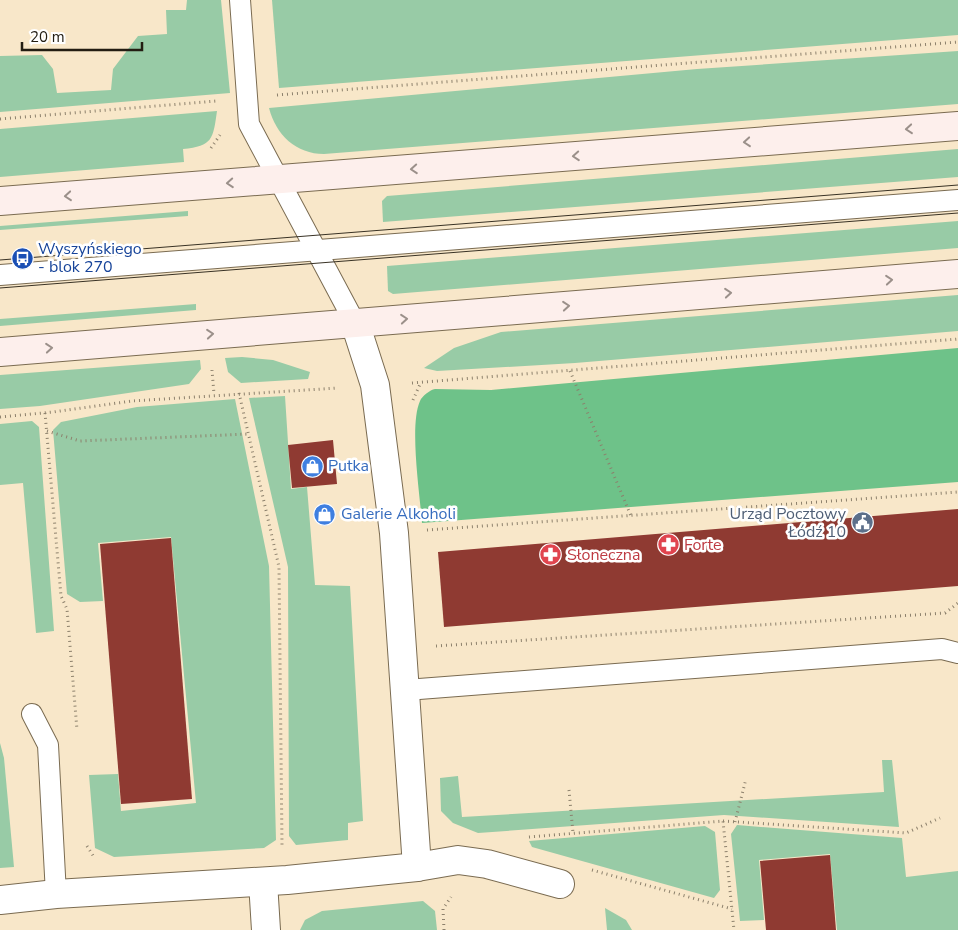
<svg xmlns="http://www.w3.org/2000/svg" width="958" height="930" font-family="'Nunito Sans',sans-serif">
<style>
.green{fill:#98cba6}
.forest{fill:#6ec289}
.building{fill:#8f3a32}
.lines{fill:none;stroke-linecap:round;stroke-linejoin:round}
.lane-casing{stroke:#7a6b51;stroke-width:22}
.street-casing{stroke:#7a6b51;stroke-width:30}
.secondary-casing{stroke:#7a6b51;stroke-width:30}
.path{stroke:#8c806c;stroke-width:3;stroke-dasharray:1 4;stroke-linecap:butt}
.lane{stroke:#fff;stroke-width:20}
.street{stroke:#fff;stroke-width:28}
.secondary{stroke:#fdefec;stroke-width:28}
.tram{stroke:#393225;stroke-width:1}
.oneway{stroke:#9b908a}
.labels{text-anchor:middle;dominant-baseline:central;stroke-width:5;stroke-linejoin:round;paint-order:stroke}
.transit-label{font-size:16px;fill:#164399;stroke:#fff;text-anchor:start}
.shop-label{font-size:16px;fill:#366cbe;stroke:#fff;text-anchor:start}
.service-label{font-size:16px;fill:#4e5e75;stroke:#fff;text-anchor:end}
.health-label{font-size:16px;fill:#be3a42;stroke:#fff;text-anchor:start}
</style>
<rect width="100%" height="100%" fill="#f8e7c9"/>
<!-- green -->
<g class="green">
<path d="M187 0H221L230 93 0 112V56L42 55 53 69 57 93 111 90 113 69 138 36 167 34 166 10H186Z"/>
<path d="M272 0H958V35L279 88Z"/>
<path d="M958 51V104L324 154C296 154 276 135 269 108L697 69Z"/>
<path d="M217 111C213 139 213 146 183 149L184 162 0 177V129Z"/>
<path d="M958 149V177L383 222 382 201 387 196Z"/>
<path d="M188 211V216L0 230V226Z"/>
<path d="M958 221V248L393 294 388 291 387 266Z"/>
<path d="M958 295V331L575 363 437 371 424 368 454 348 501 332Z"/>
<path d="M196 304V310L0 326V319Z"/>
<path d="M242 357 273 360 310 372 308 379 241 383 228 372 225 358Z"/>
<path d="M200 360 201 369 189 384 40 406 0 409V375Z"/>
<path d="M285 396 291 489 307 487 315 585 350 586 363 821 348 823V840L296 845 289 836 288 567 249 398Z"/>
<path d="M235 399 269 566 276 840 264 848 114 857 95 848 89 775 118 774 121 811 196 803 171 537 98 543 103 601 80 602 67 594 53 430 61 422 137 407Z"/>
<path d="M32 421 39 427 54 631 36 633 23 483 0 485V424Z"/>
<path d="M0 743 4 758 14 867 0 868Z"/>
<path d="M882 760H892L899 827 724 815 478 833 453 823 441 811 440 778 458 776 462 817 884 792Z"/>
<path d="M737 825 902 838 906 877 958 871V930H837L830 854 759 860 764 920 740 921 731 834Z"/>
<path d="M705 826 715 832 720 890 714 898 532 847 529 841Z"/>
<path d="M423 901 435 911 437 930H300L305 920 322 911Z"/>
<path d="M605 908 626 920 632 930H607Z"/>
</g>
<!-- forest -->
<path class="forest" d="M958 348V482L422 523C420 495 409 425 420 401 422 396 430 390 435 389L491 390Z"/>
<!-- building -->
<g class="building">
<path d="M333 440 337 484 292 488 288 445Z"/>
<path d="M958 509V586L444 627 438 552Z"/>
<path d="M171 538 192 799 121 804 100 544Z"/>
<path d="M830 855 836 930H766L760 861Z"/>
</g>
<g class="lines">
<defs>
<g id="lane">
<path d="M240 0 249 124 355 323"/>
<path d="M0 275 958 200"/>
<path d="M406 690 942 649 958 653"/>
<path d="M32 714 48 745 56 894"/>
</g>
<g id="street">
<path d="M417 867 458 860 487 864 560 884"/>
<path d="M263 882 266 930"/>
<path d="M0 900 56 894 287 880 417 867 394 533 375 385 355 323"/>
</g>
<g id="secondary">
<path d="M0 201 958 126"/>
<path d="M0 352 958 274"/>
</g>
</defs>
<!-- lane casing -->
<use href="#lane" class="lane-casing"/>
<!-- street casing -->
<use href="#street" class="street-casing"/>
<!-- secondary casing -->
<use href="#secondary" class="secondary-casing"/>
<!-- path -->
<g class="path">
<path d="M277 95 958 42"/>
<path d="M0 119 216 101"/>
<path d="M211 148 220 135"/>
<path d="M212 370 214 394"/>
<path d="M570 371 631 516"/>
<path d="M412 383 958 339"/>
<path d="M239 393 279 567 282 845"/>
<path d="M413 400 421 382"/>
<path d="M45 413 61 596 67 609 77 730"/>
<path d="M0 417 53 412 132 401 338 388"/>
<path d="M47 431 80 441 249 434"/>
<path d="M427 530 958 492"/>
<path d="M436 646 945 613 958 603"/>
<path d="M569 790 573 833"/>
<path d="M723 821 906 833 940 818"/>
<path d="M735 822 746 779"/>
<path d="M529 837 723 821 734 930"/>
<path d="M87 846 94 857"/>
<path d="M592 870 732 909"/>
<path d="M444 930 443 909 451 897"/>
</g>
<!-- lane -->
<use href="#lane" class="lane"/>
<!-- street -->
<use href="#street" class="street"/>
<!-- secondary -->
<use href="#secondary" class="secondary"/>
<!-- tram -->
<g class="tram">
<path d="M0 260 958 185"/>
<path d="M0 288 958 213"/>
</g>
</g>
<!-- one-way arrows -->
<defs><path id="oneway-chevron" d="M-2-3.5L2.5 0L-2 3.5" fill="none" stroke-width="1.6" stroke-linecap="round" stroke-linejoin="round" transform="scale(1.25)"/></defs>
<g class="oneway">
<use href="#oneway-chevron" transform="translate(909 129) rotate(175)"/>
<use href="#oneway-chevron" transform="translate(747 142) rotate(175)"/>
<use href="#oneway-chevron" transform="translate(576 156) rotate(176)"/>
<use href="#oneway-chevron" transform="translate(414 169) rotate(176)"/>
<use href="#oneway-chevron" transform="translate(230 183) rotate(176)"/>
<use href="#oneway-chevron" transform="translate(68 196) rotate(175)"/>
<use href="#oneway-chevron" transform="translate(889 280) rotate(-5)"/>
<use href="#oneway-chevron" transform="translate(728 293) rotate(-5)"/>
<use href="#oneway-chevron" transform="translate(566 306) rotate(-5)"/>
<use href="#oneway-chevron" transform="translate(404 319) rotate(-5)"/>
<use href="#oneway-chevron" transform="translate(210 334) rotate(-5)"/>
<use href="#oneway-chevron" transform="translate(49 348) rotate(-5)"/>
</g>
<!-- icons -->
<defs>
<symbol id="bus-disc" viewBox="-11 -11 22 22"><circle r="9.5" fill="#1a4fb4" stroke="#fff"/><path d="M-5-6H5V4H4V6H2V4H-2V6H-4V4H-5ZM-3.5-4V0h7V-4ZM-3.5 1.2v1.5H-2V1.2ZM2 1.2v1.5H3.5V1.2Z" fill="#fff"/></symbol>
<symbol id="shop-disc" viewBox="-11 -11 22 22"><circle r="9.5" fill="#3f7fe0" stroke="#fff"/><path d="M-5-2.5h2.3a2.7 3.5 0 0 1 5.4 0H5L5.5 6h-11ZM-1.5-2.5h3a1.5 2.3 0 0 0-3 0Z" fill="#fff"/></symbol>
<symbol id="civic-disc" viewBox="-11 -11 22 22"><circle r="9.5" fill="#5c6f8a" stroke="#fff"/><path d="M-.6-6.5H3V-4.5H.6V-3L4-1V1h2V6H-6V1h2V-1L-.6-3ZM-1.2 2.5V6h2.4V2.5Z" fill="#fff"/></symbol>
<symbol id="pharmacy-disc" viewBox="-11 -11 22 22"><circle r="9.5" fill="#e0444e" stroke="#fff"/><path d="M-2-6h4v4h4v4h-4v4h-4v-4h-4v-4h4Z" fill="#fff"/></symbol>
</defs>
<g fill-rule="evenodd">
<use href="#bus-disc" x="10" y="246" width="25" height="25"/>
<use href="#shop-disc" x="300" y="454" width="25" height="25"/>
<use href="#shop-disc" x="312" y="502" width="25" height="25"/>
<use href="#civic-disc" x="850" y="510" width="25" height="25"/>
<use href="#pharmacy-disc" x="656" y="532" width="25" height="25"/>
<use href="#pharmacy-disc" x="538" y="542" width="25" height="25"/>
</g>
<g class="labels">
<!-- transit labels -->
<g class="transit-label">
<text x="38" y="249">Wyszyńskiego<tspan x="38" dy="18">- blok 270</tspan></text>
</g>
<!-- shop labels -->
<g class="shop-label">
<text x="328" y="466">Putka</text>
<text x="341" y="514">Galerie Alkoholi</text>
</g>
<!-- service labels -->
<g class="service-label">
<text x="846" y="514">Urząd Pocztowy<tspan x="846" dy="18">Łódź 10</tspan></text>
</g>
<!-- health labels -->
<g class="health-label">
<text x="684" y="545">Forte</text>
<text x="567" y="555">Słoneczna</text>
</g>
</g>
<!-- scale -->
<path d="M22 42v8h120v-8" fill="none" stroke="#231d12" stroke-width="2.5"/>
<text x="30" y="42" font-size="15" fill="#231d12" stroke="#ffffff" stroke-width="4" paint-order="stroke">20 m</text>
</svg>
